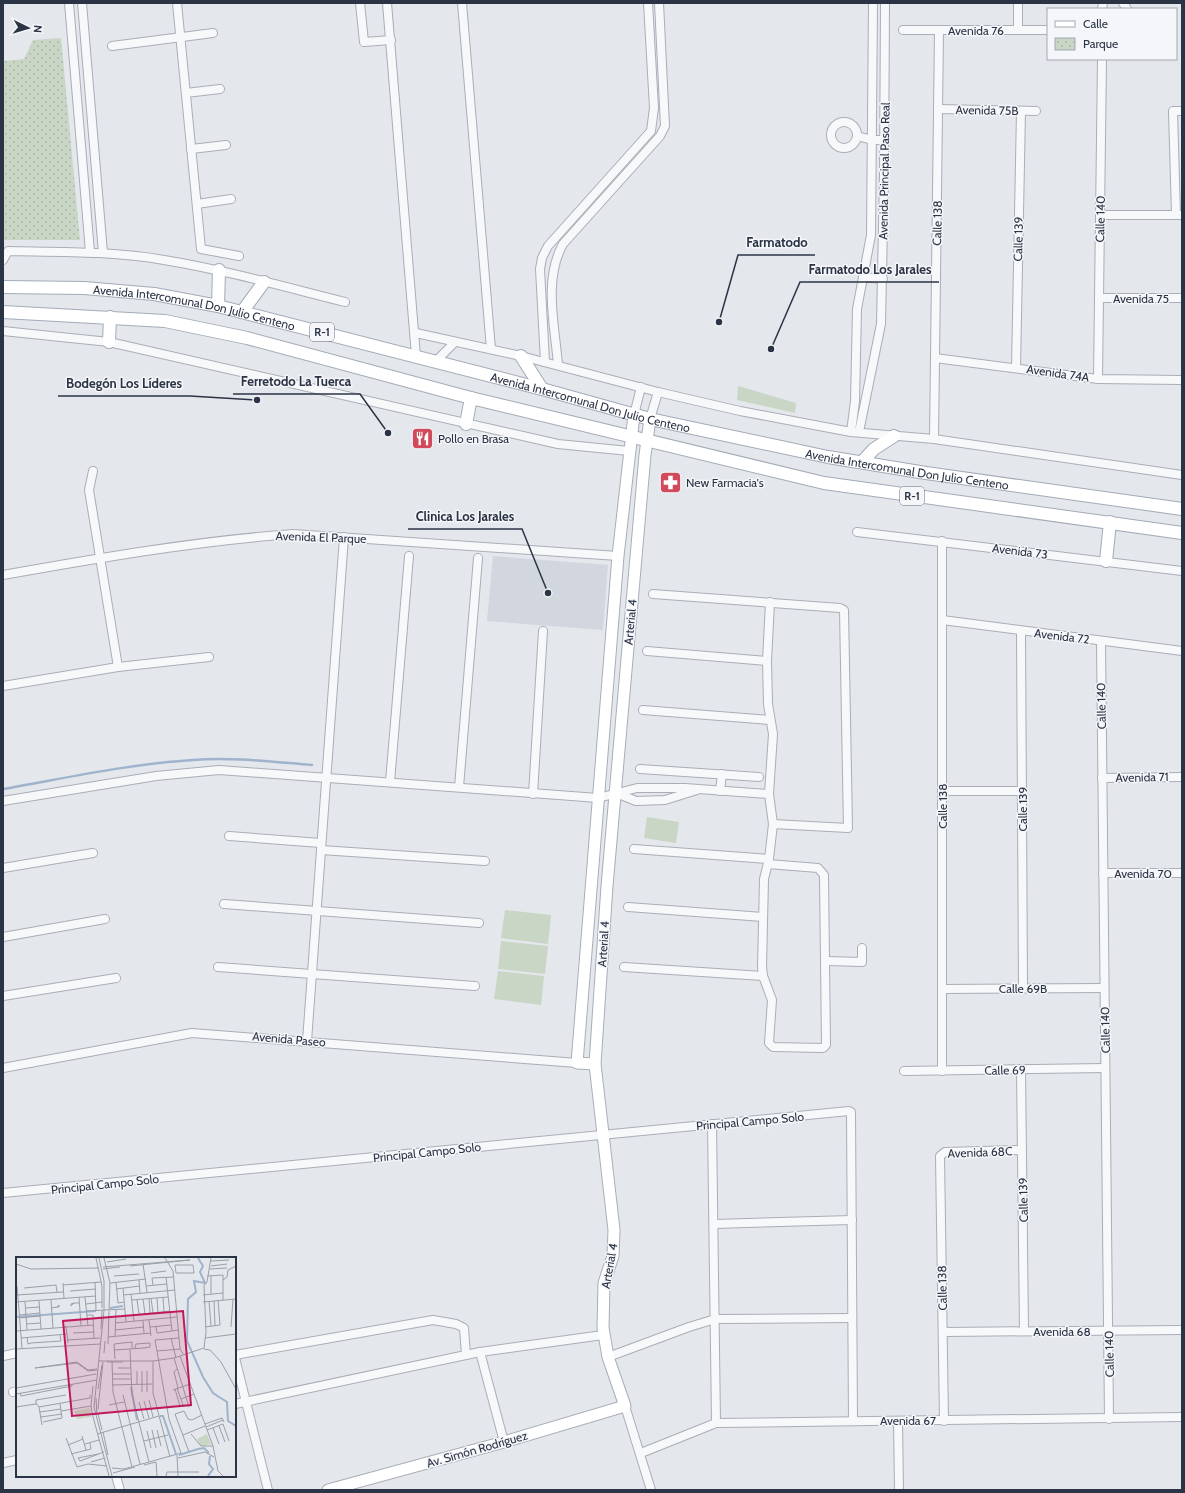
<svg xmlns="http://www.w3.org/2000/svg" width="1185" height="1493" font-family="Cabin,sans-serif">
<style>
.built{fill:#d2d6de}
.green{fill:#c9d6c5}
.park{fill:url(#park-dots)}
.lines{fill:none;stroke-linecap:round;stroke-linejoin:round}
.stream{stroke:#9fb4cc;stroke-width:2.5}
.street-casing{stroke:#a9aeb7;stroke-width:10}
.secondary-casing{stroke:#a9aeb7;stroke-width:13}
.primary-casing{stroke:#a3abb8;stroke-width:14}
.street{stroke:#f7f8fa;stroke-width:8}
.secondary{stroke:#fff;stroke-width:11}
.primary{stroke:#fff;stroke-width:12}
.labels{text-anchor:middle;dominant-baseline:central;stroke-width:3;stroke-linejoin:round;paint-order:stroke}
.shield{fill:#f4f6f9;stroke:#676e7b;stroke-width:1}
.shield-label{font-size:11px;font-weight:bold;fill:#2b3445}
.street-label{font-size:12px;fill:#2b3445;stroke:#f4f6f9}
.poi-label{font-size:12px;fill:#2b3445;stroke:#f4f6f9;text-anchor:start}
.inset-river{fill:none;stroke:#9fb4cc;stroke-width:2}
.inset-road{fill:none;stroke:#9a9fa9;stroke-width:1}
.view{fill:#c2185b;fill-opacity:0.15;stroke:#c2185b;stroke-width:2}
.inset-edge{fill:none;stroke:#2b3445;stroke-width:2}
.leader{fill:none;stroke:#2b3445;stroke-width:1.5}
.callout-dot{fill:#2b3445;stroke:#f4f6f9;stroke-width:1.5}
.callout-label{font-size:13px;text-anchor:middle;font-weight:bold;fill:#2b3445;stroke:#f4f6f9;stroke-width:3;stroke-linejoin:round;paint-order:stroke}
</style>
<defs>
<pattern id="park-dots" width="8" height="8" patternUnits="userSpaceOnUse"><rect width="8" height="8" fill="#c9d6c5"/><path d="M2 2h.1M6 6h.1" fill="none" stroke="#adb8ab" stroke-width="1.8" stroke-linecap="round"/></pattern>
</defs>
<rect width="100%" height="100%" fill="#e4e7ec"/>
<!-- built -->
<path class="built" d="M493 556 608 565 603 630 487 621Z"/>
<!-- green -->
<g class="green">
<path d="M738 386 796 403 795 413 737 400Z"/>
<path d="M647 817 679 822 676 843 644 838Z"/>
<path d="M505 910 551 915 548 944 501 938Z"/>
<path d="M501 941 548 946 545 974 498 969Z"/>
<path d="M498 971 544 976 541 1005 494 999Z"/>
</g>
<!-- park -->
<path class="park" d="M61 38 80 240H3V61L24 59 33 40Z"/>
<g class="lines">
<!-- stream -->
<path class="stream" d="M3 789C66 778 129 764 193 760 233 757 273 762 312 765"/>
<defs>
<g id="street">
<path d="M69 3 90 252"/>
<path d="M82 3 103 253"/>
<path d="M177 3 201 249 239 256"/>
<path d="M360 3 364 42 391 40"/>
<path d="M387 3 416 356"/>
<path d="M462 3 491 349"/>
<path d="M1123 3 1127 9"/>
<path d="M1102 9 1103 3"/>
<path d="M903 30H1048"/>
<path d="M1018 30V3"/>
<path d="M112 46 213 33"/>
<path d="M186 93 220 89"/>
<path d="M938 109 1036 111"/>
<circle cx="844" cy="135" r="13"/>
<path d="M857 136 872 140H885"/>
<path d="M191 149 226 145"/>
<path d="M197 204 231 199"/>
<path d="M1100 215H1182"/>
<path d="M1176 215 1173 111H1182"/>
<path d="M3 260 8 251C60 252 113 251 164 260 225 270 285 287 345 302"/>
<path d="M863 277 883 279"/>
<path d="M1099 298H1182"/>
<path d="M3 331 109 342 558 444 629 451"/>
<path d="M416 333 521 356 658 392 740 411 851 432 934 439 1182 475"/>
<path d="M935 358 1098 379 1182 380"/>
<path d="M436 361 455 342"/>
<path d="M545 362 540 269 542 258 548 246 651 131 654 108 648 3"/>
<path d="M558 365C555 326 543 280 563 244L660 136 665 126 659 3"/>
<path d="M1016 368 1021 111"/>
<path d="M1098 379 1102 59"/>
<path d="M634 415 641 387"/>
<path d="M650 419 658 392"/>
<path d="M851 432 855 401 857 309 871 235 873 3"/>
<path d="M859 432 881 324 884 176 885 3"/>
<path d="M934 439 939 30"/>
<path d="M93 471 89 490 118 667"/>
<path d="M857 532 1182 571"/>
<path d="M942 541V1071"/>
<path d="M3 575C99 558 196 541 293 534L618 556"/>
<path d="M653 594 840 608 844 610 848 828 773 824"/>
<path d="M942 620 1182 651"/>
<path d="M1021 631 1023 988"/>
<path d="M1101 641 1109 1419"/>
<path d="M647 651 767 661"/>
<path d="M3 686 118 667 209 657"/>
<path d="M643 710 770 720"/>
<path d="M640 769 759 777"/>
<path d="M1102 778 1182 777"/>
<path d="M390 782 409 556"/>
<path d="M459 787 478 558"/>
<path d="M720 791 722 774"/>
<path d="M942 791H1022"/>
<path d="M616 793 636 801 665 800 697 790"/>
<path d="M533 794 543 631"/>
<path d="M3 801 156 776 219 770 598 798 637 788H685L769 794"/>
<path d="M229 836 321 843"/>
<path d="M634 849 769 859"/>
<path d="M321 850 485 861"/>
<path d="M768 864 818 868 824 875 826 1045 823 1048 773 1047 769 1043 772 1000 763 976 762 967 764 879 769 859 773 824 769 794 773 734 768 704 767 661 770 602"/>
<path d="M3 868 93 853"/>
<path d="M1103 873H1182"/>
<path d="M224 904 479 923"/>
<path d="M628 907 763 917"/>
<path d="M3 937 105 919"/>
<path d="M826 961 862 962V948"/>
<path d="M218 967 475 986"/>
<path d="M624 967 763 976"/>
<path d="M942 989 1104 988"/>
<path d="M3 996 116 978"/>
<path d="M307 1041 344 537"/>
<path d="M3 1068 192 1033 577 1063"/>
<path d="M1021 1069 1024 1331"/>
<path d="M904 1071 1105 1068"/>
<path d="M712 1124 716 1423"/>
<path d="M3 1193 849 1111 851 1112 853 1420"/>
<path d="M714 1224 852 1220"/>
<path d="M943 1332 1182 1330"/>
<path d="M480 1352 504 1442"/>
<path d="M235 1355 433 1320 456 1324 464 1328 466 1355"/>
<path d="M3 1356 17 1353"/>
<path d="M608 1357 689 1327 715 1319 852 1318"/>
<path d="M235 1358 268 1490"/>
<path d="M13 1392 17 1391"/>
<path d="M235 1404 480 1352 603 1335"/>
<path d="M625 1406 651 1490"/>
<path d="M898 1421 899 1490"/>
<path d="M944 1421 940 1156 945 1152 1022 1150"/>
<path d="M641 1453 716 1423 1182 1417"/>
<path d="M3 1463 17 1460"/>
<path d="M116 1476 120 1490"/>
</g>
<g id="secondary">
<path d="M595 1064 577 1063 618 556 634 415"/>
<path d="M328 1490 504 1442 625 1406 608 1357 603 1328 604 1283 613 1256 614 1230 595 1064 607 886 645 455 650 419"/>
</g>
<g id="primary">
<path id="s1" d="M3 287 84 288 154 294 218 306 542 389 650 419 828 457 926 473 1182 509"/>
<path d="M218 306 219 270"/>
<path d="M3 312 165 321 247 338 471 398 824 483 1182 533"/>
<path d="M242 312 264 282"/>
<path d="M109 342 110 317"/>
<path d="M521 356 542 389"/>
<path d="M466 424 471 398"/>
<path d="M862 462 874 449 894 436"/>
<path d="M1106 561 1110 522"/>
</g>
</defs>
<!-- street casing -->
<use href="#street" class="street-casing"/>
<!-- secondary casing -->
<use href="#secondary" class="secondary-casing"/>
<!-- primary casing -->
<use href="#primary" class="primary-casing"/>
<!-- street -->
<use href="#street" class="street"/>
<!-- secondary -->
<use href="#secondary" class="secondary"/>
<!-- primary -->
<use href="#primary" class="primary"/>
</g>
<!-- icons -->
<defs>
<symbol id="restaurant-square" viewBox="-11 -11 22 22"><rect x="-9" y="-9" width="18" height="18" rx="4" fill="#d1495b" stroke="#f4f6f9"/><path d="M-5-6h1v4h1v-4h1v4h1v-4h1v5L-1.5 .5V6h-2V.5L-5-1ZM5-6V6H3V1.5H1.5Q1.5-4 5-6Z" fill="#fff"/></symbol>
<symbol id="pharmacy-square" viewBox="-11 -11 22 22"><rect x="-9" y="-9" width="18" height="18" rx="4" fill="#d1495b" stroke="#f4f6f9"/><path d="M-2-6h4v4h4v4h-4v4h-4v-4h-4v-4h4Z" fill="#fff"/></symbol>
</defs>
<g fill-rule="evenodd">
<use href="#restaurant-square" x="410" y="426" width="25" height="25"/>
<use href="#pharmacy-square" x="658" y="470" width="25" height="25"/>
</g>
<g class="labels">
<!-- shield labels -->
<g class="shield">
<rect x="310" y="323" width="24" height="18" rx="3"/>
<rect x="900" y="487" width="24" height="18" rx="3"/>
</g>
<g class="shield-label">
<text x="322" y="332">R-1</text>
<text x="912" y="496">R-1</text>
</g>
<!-- street labels -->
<g class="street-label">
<text x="976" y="30">Avenida 76</text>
<text transform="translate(987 110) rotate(1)">Avenida 75B</text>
<text transform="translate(884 171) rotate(-89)">Avenida Principal Paso Real</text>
<text transform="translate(1100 219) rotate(-89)">Calle 140</text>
<text transform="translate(937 223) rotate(-89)">Calle 138</text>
<text transform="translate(1018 239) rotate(-89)">Calle 139</text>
<text x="1141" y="298">Avenida 75</text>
<text stroke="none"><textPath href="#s1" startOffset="193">Avenida Intercomunal Don Julio Centeno</textPath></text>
<text transform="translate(1058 373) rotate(8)">Avenida 74A</text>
<text stroke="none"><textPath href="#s1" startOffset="601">Avenida Intercomunal Don Julio Centeno</textPath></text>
<text stroke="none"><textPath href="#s1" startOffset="925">Avenida Intercomunal Don Julio Centeno</textPath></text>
<text transform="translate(321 537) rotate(2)">Avenida El Parque</text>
<text transform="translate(1020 551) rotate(7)">Avenida 73</text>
<text transform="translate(630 622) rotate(-85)">Arterial 4</text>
<text transform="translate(1062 636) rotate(7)">Avenida 72</text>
<text transform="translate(1101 706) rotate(-91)">Calle 140</text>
<text transform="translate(1142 777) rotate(-1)">Avenida 71</text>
<text transform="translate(942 806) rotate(-90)">Calle 138</text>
<text transform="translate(1022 809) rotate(-90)">Calle 139</text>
<text x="1143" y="873">Avenida 70</text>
<text transform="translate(603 944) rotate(-86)">Arterial 4</text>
<text x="1023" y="988">Calle 69B</text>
<text transform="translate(1105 1030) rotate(-91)">Calle 140</text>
<text transform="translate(289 1039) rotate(5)">Avenida Paseo</text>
<text transform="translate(1005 1070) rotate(-1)">Calle 69</text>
<text transform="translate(750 1121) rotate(-5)">Principal Campo Solo</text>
<text transform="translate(427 1152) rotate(-6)">Principal Campo Solo</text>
<text transform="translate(980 1152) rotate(-2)">Avenida 68C</text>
<text transform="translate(105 1184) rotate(-6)">Principal Campo Solo</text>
<text transform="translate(1023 1200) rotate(-91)">Calle 139</text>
<text transform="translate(609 1266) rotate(-80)">Arterial 4</text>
<text transform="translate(942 1288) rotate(-91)">Calle 138</text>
<text x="1062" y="1331">Avenida 68</text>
<text transform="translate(1109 1354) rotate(-91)">Calle 140</text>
<text x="908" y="1420">Avenida 67</text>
<text transform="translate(477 1449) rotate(-16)">Av. Simón Rodríguez</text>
</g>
<!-- poi labels -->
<g class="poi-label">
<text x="438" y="438">Pollo en Brasa</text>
<text x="686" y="482">New Farmacia's</text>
</g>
</g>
<!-- overview -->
<g transform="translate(16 1257)">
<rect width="220" height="220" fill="#e4e7ec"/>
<path d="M191 177 195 187 185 189 181 182Z" fill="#c9d6c5"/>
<path d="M74 151 75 160 61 162 58 154Z" fill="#c9d6c5"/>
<path class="inset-river" d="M182 1 187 9 184 15 189 26 178 24 180 35 172 42 171 84 187 120 197 136 211 145 212 164 220 169M94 51 107 49M0 60 80 54M115 130 121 163M144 159H147L160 197M163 198 182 192 188 191 193 196M192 219 197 212 193 207 194 199"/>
<path class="inset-road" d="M80 1 86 29V51M83 1 88 24V53L78 150 96 219M88 1 94 26 93 53M149 1 157 14 164 92 167 97M195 4 213 3M91 5 110 2M0 7 15 12 83 11M127 7 131 35M159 8H177L178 16H160ZM114 9 174 3M195 9 211 7M87 10 174 3M87 12 104 10M194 12 211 11M135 16 150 14M98 19 123 17M191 19 207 18V43M195 19V37M150 20 156 74M123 23 124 36M207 23 211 20 212 13 220 9M100 25 102 46 108 45M47 26 48 42M79 26 80 53M94 26 130 22M47 28 85 25M137 28 136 21 158 20M1 29 6 91M130 29 151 27M8 31 40 28 41 35M107 31 110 65M100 32 124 29M54 34 80 32M115 37 118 64M1 38 47 35M107 38 159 33M187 38 207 36M63 40 65 69M69 40 72 69M147 40 148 55M135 41 137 56M141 41 142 56M127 42 129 57M133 42 134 56M35 43 37 71M116 43 152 40M121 43 123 57M23 44 25 72M193 44 195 69M198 44 199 69M0 45 80 39M9 45 11 73M187 45 220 42M58 46 55 49V47L58 46H63M70 47 86 45M9 51 24 50M35 51 41 50H43V48L41 50M70 54 109 52M3 58 24 56M71 58H77L78 81M117 58 154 54M3 61 24 59M133 63 135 79M127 64 128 76M99 66 161 60M10 67 25 66M140 69 141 76 163 73M134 70 155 68M189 70 204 68 202 43M215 70 217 42M48 71 50 69 52 86M85 72 86 53M99 73 128 70M0 74 78 68M57 76 78 75M99 79 100 53M11 80 12 87 15 86 45 84 44 78M92 80 135 76M5 81 51 77M155 81 160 101M189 81 220 77M51 83 84 81M92 87 93 54M0 92 84 87M114 92 116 138 133 205M188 92 194 93 205 105 220 132M98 93 128 91 134 90V86L120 87 119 91M141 94 164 92M88 96 89 84M164 99 197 189 202 214 207 219M158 101 173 150M99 102 98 87 116 85V91M83 104H137L158 101 188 91 190 75 188 28 191 25 195 1M96 104 97 135 116 210M137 104V136L154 200M91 105H107M102 111H115M161 112 158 115 162 131M81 113 72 114 61 106 19 111 61 105 72 113 81 112M121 114V127M126 114V135M131 114V135M97 117H115M97 122H115M96 128 137 127M77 129 75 149 76 156 79 158M0 131 80 117M161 131 167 148M82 132 86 108M159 132 164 149M157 133 174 127M4 136 5 139 56 129V127M0 137 81 123M107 138 124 207M80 141 81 158M165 142 178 137M133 143 137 160M128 144 133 161M123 145 128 162M20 146 23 150 26 168M93 148 108 145M0 150 20 147V143L50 138M23 150 74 141V138M82 152 87 105M45 154 75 149M24 155 45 152M76 156 93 219M82 157 86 173M25 160 46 157M27 165 46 161 44 147M189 167 206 161 208 165M203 169 209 185M190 170 207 163M197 171 203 187M136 173 140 191M141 173 145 189M191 173 207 167 213 184M131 174 135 191M87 175 92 198M81 177 143 159M175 177 185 189H197M167 178 189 169M66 179 70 193M50 181 61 210 72 207 91 209M128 184 152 178M69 187 83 183M52 188 67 182M173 195 159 157 168 154 172 162 176 163 186 158M55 197 75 192 74 186M161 198 162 219M62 201 64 204 88 195M62 201 82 197M162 201 189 195 198 200M75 205 89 201M128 208 140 205 141 219M96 211 108 212 165 196 153 162 139 83 163 81M97 216 119 210M150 219 151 215H183"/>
<path class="view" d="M167 54 175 148 56 159 47 64Z"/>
<rect width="220" height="220" class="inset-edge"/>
</g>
<!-- callouts -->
<path class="leader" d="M719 322L738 255H815M771 349L800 282H939M388 433L360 394H233M257 400L190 396H58M548 593L522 529H408"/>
<g class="callout-dot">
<circle cx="719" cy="322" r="4"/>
<circle cx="771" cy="349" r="4"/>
<circle cx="388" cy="433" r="4"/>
<circle cx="257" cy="400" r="4"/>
<circle cx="548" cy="593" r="4"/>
</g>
<g class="callout-label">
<text x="777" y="247">Farmatodo</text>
<text x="870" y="274">Farmatodo Los Jarales</text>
<text x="296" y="386">Ferretodo La Tuerca</text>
<text x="124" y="388">Bodegón Los Líderes</text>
<text x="465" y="521">Clinica Los Jarales</text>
</g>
<!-- border -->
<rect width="1185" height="1493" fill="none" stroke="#2b3445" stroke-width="8"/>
<!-- legend -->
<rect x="1047" y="8" width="130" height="52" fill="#f4f6f9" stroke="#a4a8b1"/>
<rect x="1055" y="21" width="20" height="6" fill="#ffffff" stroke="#a4a8b1"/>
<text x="1083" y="28" font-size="12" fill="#2b3445">Calle</text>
<rect x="1055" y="38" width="20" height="12" fill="url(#park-dots)" stroke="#a4a8b1"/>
<text x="1083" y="48" font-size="12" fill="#2b3445">Parque</text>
<!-- north arrow -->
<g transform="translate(28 28) rotate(95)" stroke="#f4f6f9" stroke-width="3" paint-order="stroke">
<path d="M0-3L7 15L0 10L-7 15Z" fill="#2b3445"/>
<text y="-6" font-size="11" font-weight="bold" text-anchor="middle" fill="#2b3445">N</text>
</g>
</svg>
